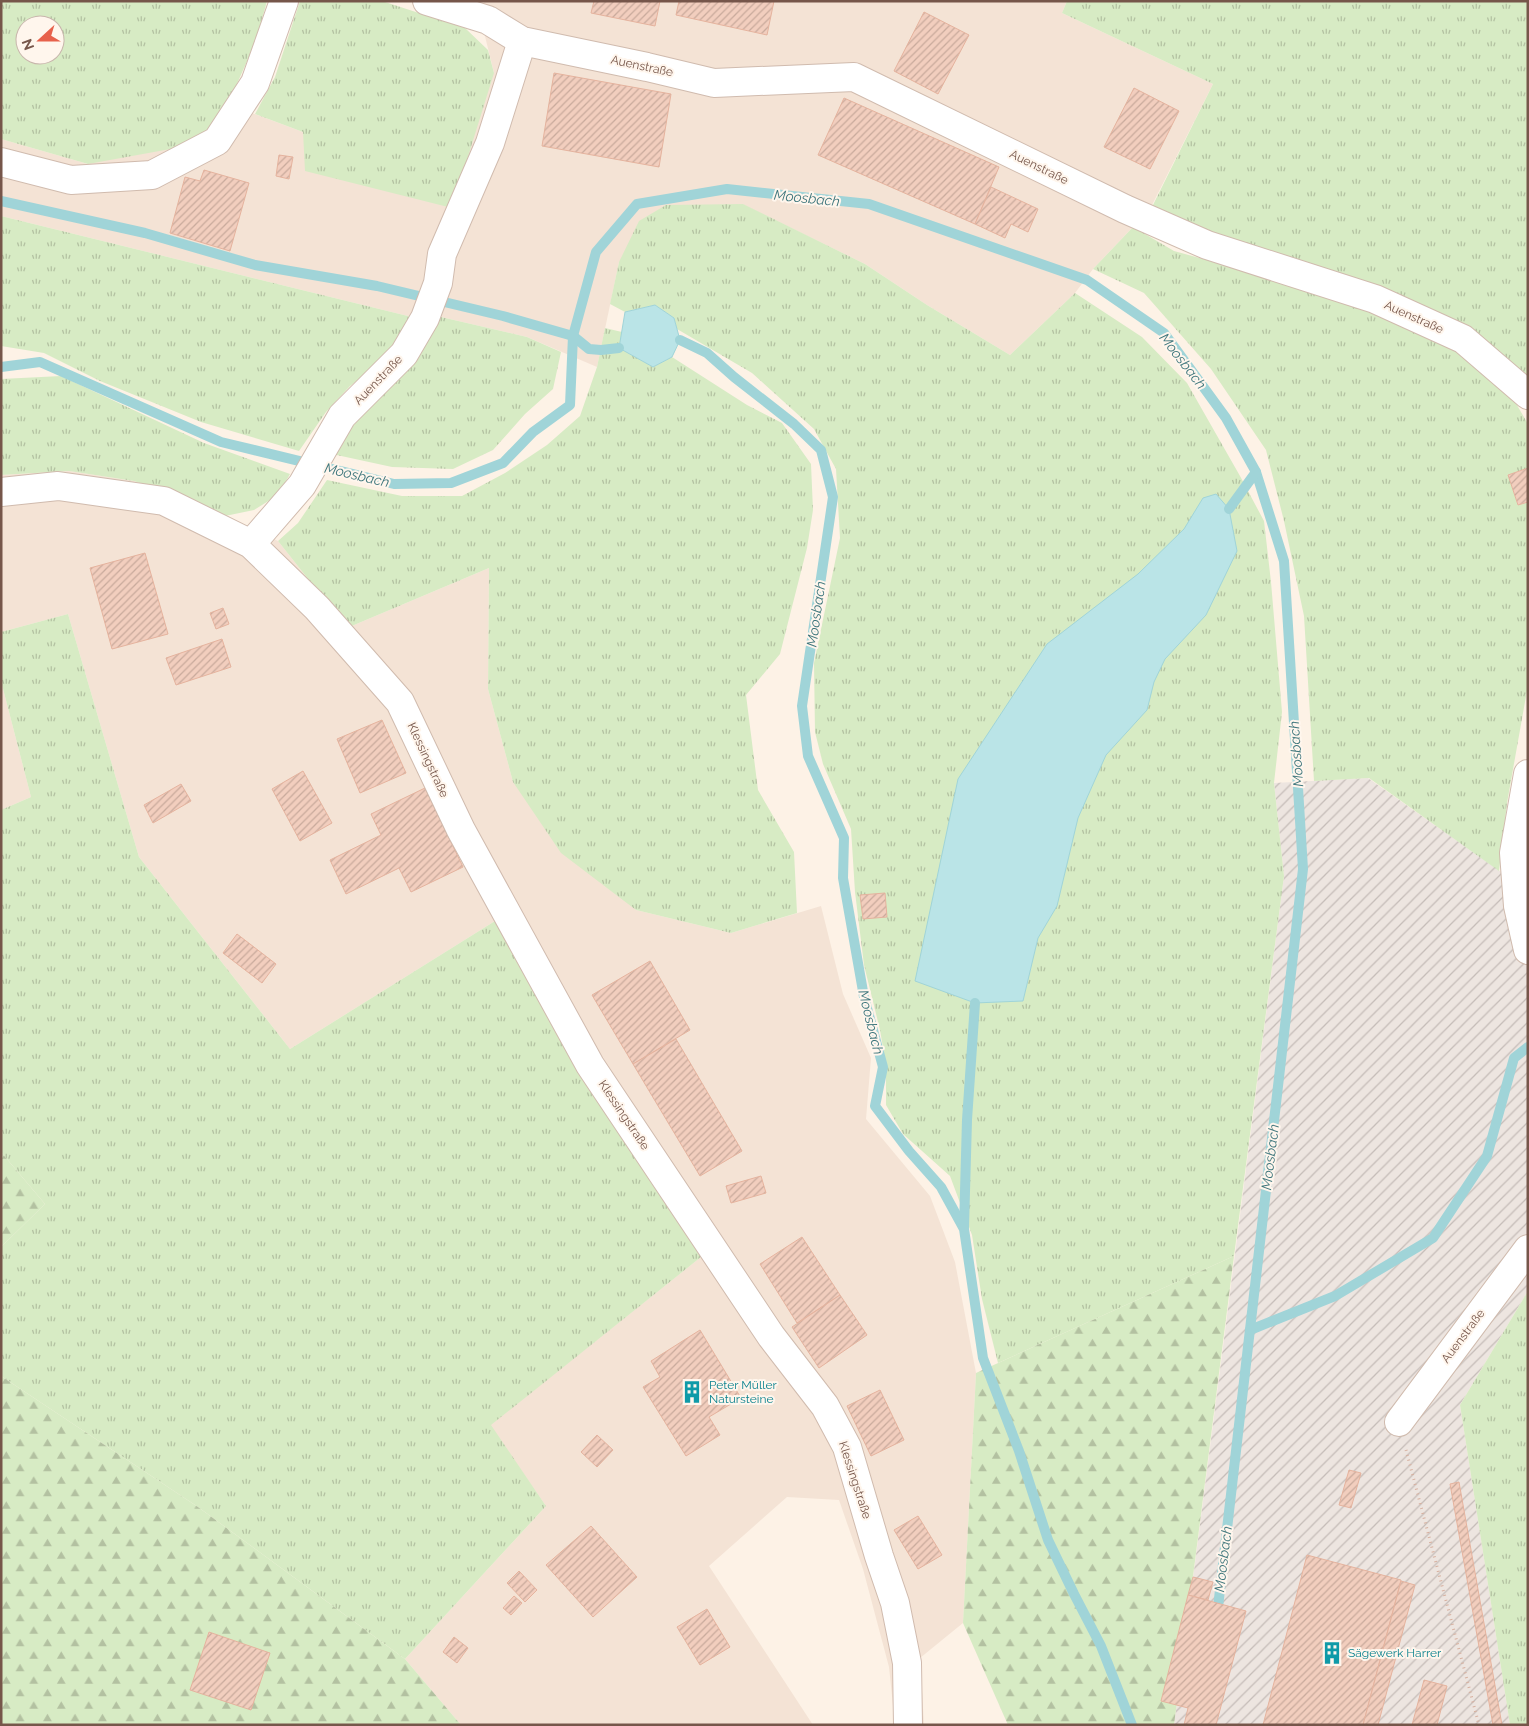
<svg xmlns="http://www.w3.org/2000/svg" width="1529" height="1726" font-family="Raleway,sans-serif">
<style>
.residential{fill:#f4e3d5}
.industrial{fill:url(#industrial-furrows)}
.grass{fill:url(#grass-tufts);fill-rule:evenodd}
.forest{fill:url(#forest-firs)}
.water{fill:#bae4e7;stroke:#a0d4d8}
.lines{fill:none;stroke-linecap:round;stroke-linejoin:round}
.stream{stroke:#a0d4d8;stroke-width:10}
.building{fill:url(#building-hatch);stroke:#e5b39e}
.minor-casing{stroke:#d0bbae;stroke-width:30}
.path{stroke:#d7b1a0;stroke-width:3;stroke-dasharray:1 4;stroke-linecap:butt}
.minor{stroke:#fff;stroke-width:28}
.labels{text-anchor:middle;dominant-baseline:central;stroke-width:4;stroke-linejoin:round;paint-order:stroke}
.street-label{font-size:12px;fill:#76564a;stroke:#fff6ed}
.culture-label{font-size:12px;fill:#0d838f;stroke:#fff6ed;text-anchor:start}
.water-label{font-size:14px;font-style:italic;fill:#3e767c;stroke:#fff6ed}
</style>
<defs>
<pattern id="industrial-furrows" width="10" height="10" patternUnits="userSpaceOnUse" patternTransform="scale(1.25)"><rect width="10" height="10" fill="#ede5e0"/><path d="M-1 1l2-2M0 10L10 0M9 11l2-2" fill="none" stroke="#c5bcb8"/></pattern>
<pattern id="grass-tufts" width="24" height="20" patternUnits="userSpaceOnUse" patternTransform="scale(1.25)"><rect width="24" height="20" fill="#d7ebc4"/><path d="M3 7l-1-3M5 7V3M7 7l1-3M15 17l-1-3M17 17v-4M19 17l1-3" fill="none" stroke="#b3c1a1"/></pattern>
<pattern id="forest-firs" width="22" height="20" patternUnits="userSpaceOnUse" patternTransform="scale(1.25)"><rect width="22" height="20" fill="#d7ebc4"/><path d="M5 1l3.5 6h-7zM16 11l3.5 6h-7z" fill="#b3c1a1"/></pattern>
<pattern id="building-hatch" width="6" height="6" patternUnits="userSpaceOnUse" patternTransform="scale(1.25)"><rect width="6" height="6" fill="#f2cebe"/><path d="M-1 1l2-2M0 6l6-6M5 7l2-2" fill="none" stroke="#c9aa9c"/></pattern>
</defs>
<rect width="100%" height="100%" fill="#fdf2e6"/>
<!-- residential -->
<g class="residential">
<path d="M484 1H1067L1062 13 1213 84 1150 209 1093 269 1075 293 1010 355 927 305 865 264 742 204 619 262 597 367 527 337 441 317 416 318 1 216V139L88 164 228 104 303 132 494 73 483 28Z"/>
<path d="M69 471 134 481 212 509 278 541 347 628 489 568 488 689 513 782 636 910 731 933 821 906 843 994 871 1058 866 1119 930 1196 955 1262 976 1373 963 1623 920 1658 924 1725H895L889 1667 863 1569 839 1500 787 1497 709 1566 813 1725H461L405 1659 546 1506 490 1425 706 1253 503 916 290 1049 139 857 68 614 1 632V475Z"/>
<path d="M1 681 31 797 1 810Z"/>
</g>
<!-- industrial -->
<path class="industrial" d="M1368 778 1528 891V1291L1460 1405 1510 1725H1174L1284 876 1274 783Z"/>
<!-- grass -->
<g class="grass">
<path d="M1 1H267L256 41 228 104 198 144 88 164 1 139ZM25 25H55V55H25Z"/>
<path d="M300 1H382L465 28 488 50 494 73 452 208 305 171 303 132 255 114 275 77Z"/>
<path d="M1067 1H1528V383L1486 348 1226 245 1151 209 1213 84 1062 13Z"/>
<path d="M743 204 865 264 927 305 1010 355 1075 293 1142 337 1187 383 1240 476 1264 521 1271 582 1282 712 1274 783 1284 876 1234 1256 998 1363 982 1299 972 1235 950 1176 903 1134 886 1105V1065L880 1030 864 965 855 892 851 829 823 764 815 732 814 663 840 538 836 469 814 429 752 373 677 329 674 318 655 305 625 312 610 304 619 262 639 221 666 205Z"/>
<path d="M1 216 416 318 381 363 350 386 326 412 299 451 201 422 100 381 44 353 1 346Z"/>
<path d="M1133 227 1174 251 1320 291 1455 343 1511 395 1528 424V468L1508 475 1518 505 1528 502V685L1507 803 1499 871 1369 778 1314 781 1304 616 1284 521 1266 450 1211 369 1144 293 1093 269Z"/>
<path d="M441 317 527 337 561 352 553 389 525 414 493 450 453 469 392 467 332 454C366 407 405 363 441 317Z"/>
<path d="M605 328 622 332 620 348 653 367 672 357 747 405 782 423 811 464 813 510 807 548 780 654 746 695 758 790 794 852 797 913 731 933 636 910 561 853 513 782 488 689 489 568 347 628 278 541 298 523 327 480 402 496H462L505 473 547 445 580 416 597 367Z"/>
<path d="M61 376 204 443 290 474 278 495 254 510 225 516 212 509 134 481 69 471 1 475V379Z"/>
<path d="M68 614 139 857 290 1049 503 916 706 1253 491 1425 546 1506 405 1659 198 1507 1 1376V1247L45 1204 1 1152V810L31 797 1 681V632Z"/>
<path d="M1528 1291V1725H1510L1460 1405Z"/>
</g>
<!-- forest -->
<g class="forest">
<path d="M1 1152 45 1204 1 1247Z"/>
<path d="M1234 1256 1174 1725H1008L963 1623 976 1373Z"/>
<path d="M1 1376 198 1507 405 1659 461 1725H1Z"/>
</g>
<!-- water -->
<g class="water">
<path d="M655 305 674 318 680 340 672 357 653 367 619 348 625 312Z"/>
<path d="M1216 494 1229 509 1237 551 1206 615 1165 659 1154 682 1147 710 1106 755 1078 818 1057 906 1038 938 1023 1001 975 1003 915 981 958 779 1047 644 1138 574 1184 529 1203 498Z"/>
</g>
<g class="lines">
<!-- stream -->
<g class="stream">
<path d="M1 201 145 233 255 265 377 286 503 316 573 336 589 349 601 350 619 348"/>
<path d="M680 340 707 353 734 377 794 424 821 450 833 497 802 706 808 756 844 838 843 878 864 997 883 1067 875 1106 909 1151 941 1187 964 1229 983 1358 1019 1451 1048 1540 1074 1594 1101 1646 1132 1725"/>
<path d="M1 367 40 362 221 442 394 484 451 483 503 463 533 432 570 405 573 336 596 252 637 204 727 189 869 204 1087 280 1164 333 1226 418 1256 472 1284 561 1303 869 1217 1616"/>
<path d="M1229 509 1256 472"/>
<path d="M964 1227 967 1120 975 1003"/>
<path d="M1250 1330 1335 1296 1433 1238 1487 1156 1514 1058 1528 1047"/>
</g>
</g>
<!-- building -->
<g class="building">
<path d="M594 1H660L655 26 591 13Z"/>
<path d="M679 1H774L767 35 676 15Z"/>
<path d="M924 12 969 35 938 94 894 71Z"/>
<path d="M554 73 671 94 659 167 542 146Z"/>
<path d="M1134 88 1179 111 1150 169 1104 147Z"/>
<path d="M844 98 999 167 975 224 818 155Z"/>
<path d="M279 155 293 157 289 179 276 176Z"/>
<path d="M204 170 249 183 230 251 170 233 185 177 200 181Z"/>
<path d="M991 187 1038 209 1028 232 1011 224 1005 238 975 224Z"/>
<path d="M1528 468V502L1518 505 1508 475Z"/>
<path d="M145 553 168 634 112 649 90 568Z"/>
<path d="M223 608 229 624 216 629 210 613Z"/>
<path d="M222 639 231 667 176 685 166 658Z"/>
<path d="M382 720 406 773 360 793 337 739Z"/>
<path d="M303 771 332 823 300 841 272 789Z"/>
<path d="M181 784 191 801 153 823 144 805Z"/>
<path d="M425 788 463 867 411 892 399 868 346 894 330 860 381 835 371 814Z"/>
<path d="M885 893 887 917 863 919 860 895Z"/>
<path d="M237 934 276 964 262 983 223 953Z"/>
<path d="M650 961 690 1030 633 1064 592 995Z"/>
<path d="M676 1039 742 1151 700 1176 633 1064Z"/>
<path d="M761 1176 766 1193 731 1203 726 1186Z"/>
<path d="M802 1237 840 1295 797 1323 760 1264Z"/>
<path d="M840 1295 867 1335 819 1368 792 1327Z"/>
<path d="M700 1330 741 1398 709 1417 720 1435 686 1456 643 1387 660 1377 651 1361Z"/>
<path d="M880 1390 904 1440 871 1456 847 1406Z"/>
<path d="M597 1435 613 1450 597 1467 581 1452Z"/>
<path d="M1349 1470 1361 1473 1351 1508 1339 1505Z"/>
<path d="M1459 1482 1502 1725H1493L1450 1484Z"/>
<path d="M918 1516 942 1555 918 1569 894 1530Z"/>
<path d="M591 1526 637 1577 593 1617 546 1565Z"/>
<path d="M1307 1555 1401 1580 1363 1725H1263Z"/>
<path d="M519 1571 537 1590 525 1602 507 1583Z"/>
<path d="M1193 1577 1213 1582 1208 1600 1188 1595Z"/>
<path d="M1401 1581 1415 1585 1378 1725H1363Z"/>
<path d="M1188 1595 1246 1611 1216 1725H1184L1188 1708 1161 1701Z"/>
<path d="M514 1596 522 1603 511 1615 503 1608Z"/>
<path d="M707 1609 730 1647 700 1665 677 1627Z"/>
<path d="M209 1632 270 1653 251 1710 190 1690Z"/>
<path d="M454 1637 468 1648 457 1663 443 1652Z"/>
<path d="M1424 1680 1447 1686 1437 1725H1412Z"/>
</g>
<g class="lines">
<defs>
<g id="minor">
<path d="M427 1 488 20 522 41 647 67 714 83 854 77 1125 209 1207 245 1375 299 1463 339 1528 395"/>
<path d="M1 162 71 180 152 175 217 141 255 83 284 1"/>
<path d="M1 492 58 486 164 501 251 544 317 608 400 702 461 830 590 1065 771 1336 825 1406 847 1447 879 1556 895 1603 907 1663 908 1725"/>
<path d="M251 544 302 485 342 416 404 354 425 318 438 283 442 254 490 143 522 41"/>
<path d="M1528 774 1514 853 1518 906 1528 950"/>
<path d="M1399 1422 1528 1249"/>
</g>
</defs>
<!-- minor casing -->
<use href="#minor" class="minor-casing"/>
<!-- path -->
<path class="path" d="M1406 1450 1479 1725"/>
<!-- minor -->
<use href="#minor" class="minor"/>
</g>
<!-- icons -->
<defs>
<symbol id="building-bare" viewBox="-9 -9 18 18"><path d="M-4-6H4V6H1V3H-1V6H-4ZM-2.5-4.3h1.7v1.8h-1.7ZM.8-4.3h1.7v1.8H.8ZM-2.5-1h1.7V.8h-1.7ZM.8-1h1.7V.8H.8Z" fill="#0f9aa8" stroke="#fff6ed" stroke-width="2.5" paint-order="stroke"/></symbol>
</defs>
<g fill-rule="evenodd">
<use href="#building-bare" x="676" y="1376" width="32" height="32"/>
<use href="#building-bare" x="1316" y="1637" width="32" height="32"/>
</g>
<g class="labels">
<!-- street labels -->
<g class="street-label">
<text transform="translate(642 66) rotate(12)">Auenstraße</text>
<text transform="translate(1039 167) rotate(26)">Auenstraße</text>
<text transform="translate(1414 317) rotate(24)">Auenstraße</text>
<text transform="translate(378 380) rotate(-46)">Auenstraße</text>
<text transform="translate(428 760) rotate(65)">Klessingstraße</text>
<text transform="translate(624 1115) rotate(56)">Klessingstraße</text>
<text transform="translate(1463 1336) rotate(-53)">Auenstraße</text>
<text transform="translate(855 1480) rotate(72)">Klessingstraße</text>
</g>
<!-- culture labels -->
<g class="culture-label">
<text x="709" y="1385">Peter Müller<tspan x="709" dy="14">Natursteine</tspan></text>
<text x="1348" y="1653">Sägewerk Harrer</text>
</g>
<!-- water labels -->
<g class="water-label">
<text transform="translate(807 198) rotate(6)">Moosbach</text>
<text transform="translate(1183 361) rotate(52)">Moosbach</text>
<text transform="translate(357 475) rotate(13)">Moosbach</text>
<text transform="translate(816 614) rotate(-82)">Moosbach</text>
<text transform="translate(1296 754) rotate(-94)">Moosbach</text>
<text transform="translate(871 1022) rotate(76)">Moosbach</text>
<text transform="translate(1270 1157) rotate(-83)">Moosbach</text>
<text transform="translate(1223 1559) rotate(-83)">Moosbach</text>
</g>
</g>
<!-- border -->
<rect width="1529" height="1726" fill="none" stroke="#76564a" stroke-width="5"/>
<!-- north arrow -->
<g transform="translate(40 40) rotate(249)"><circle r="24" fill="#fff6ed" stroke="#c8b6ac"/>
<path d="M0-4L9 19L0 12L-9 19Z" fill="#e7614b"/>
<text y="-8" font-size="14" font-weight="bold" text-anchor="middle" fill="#76564a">N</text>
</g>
</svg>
